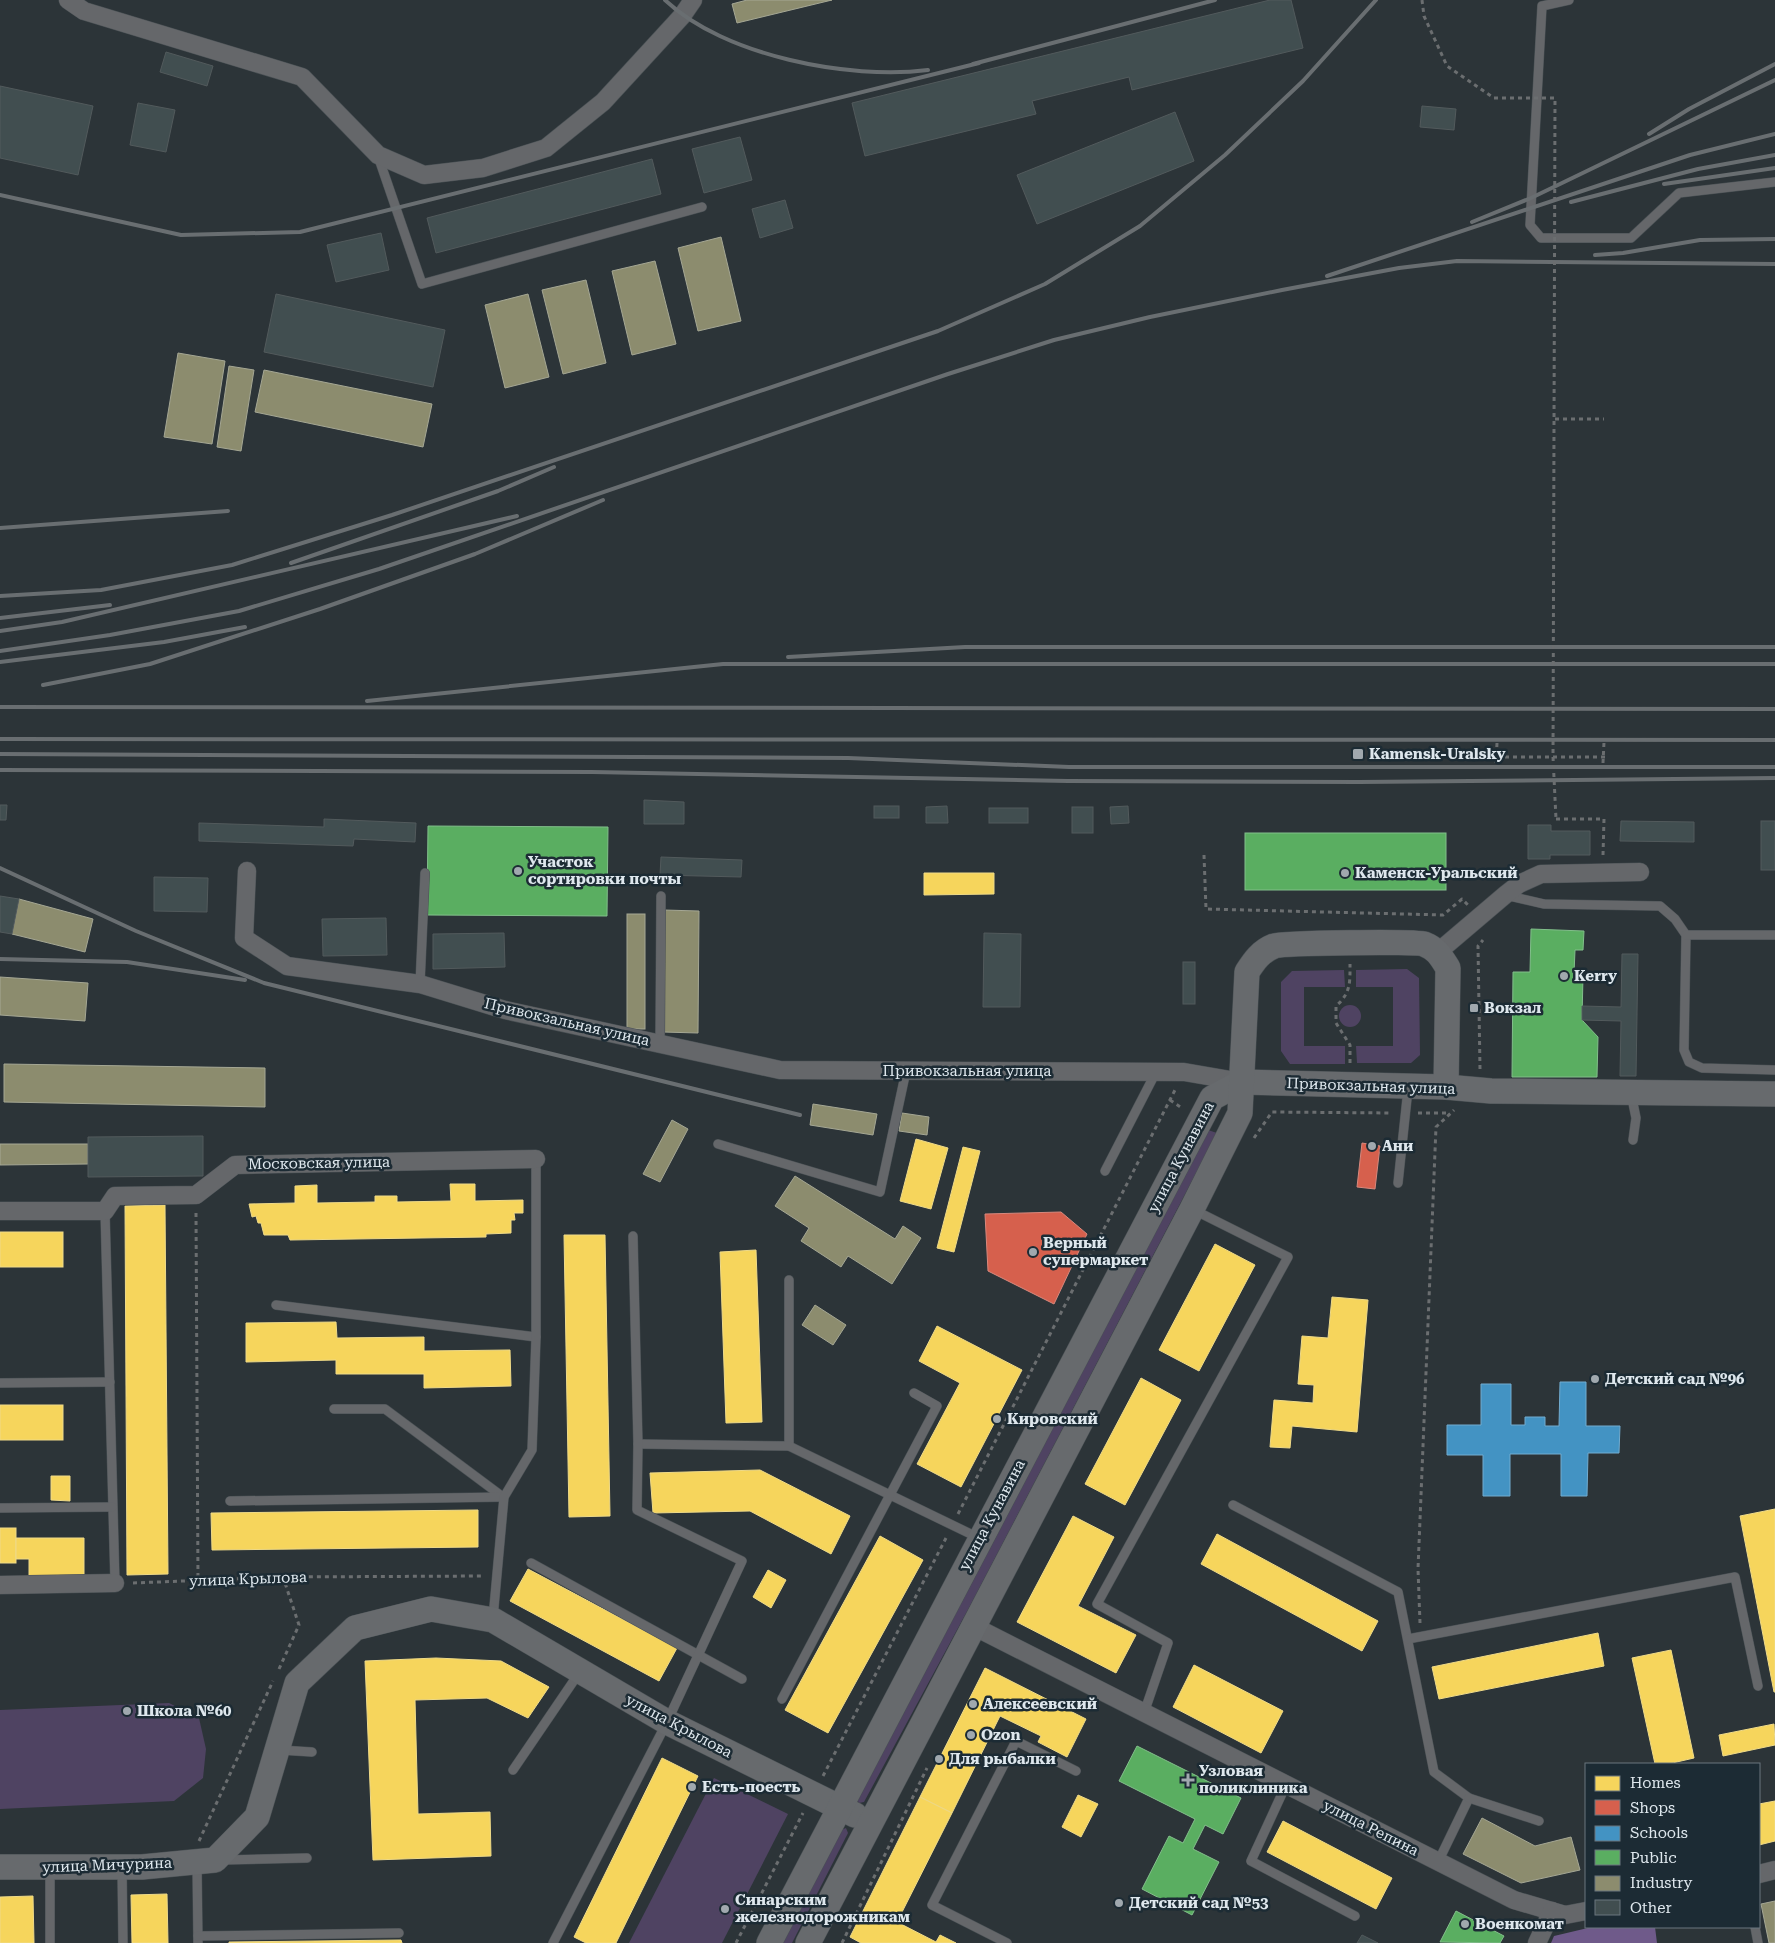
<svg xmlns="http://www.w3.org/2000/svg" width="1775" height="1943" font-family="'Roboto Serif',serif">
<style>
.green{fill:#4f4362}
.forest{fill:#6f5a8a}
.homes{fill:#f6d55c;stroke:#efda88}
.shops{fill:#d6604d;stroke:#d8887d}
.schools{fill:#4393c3;stroke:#72acd0}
.public{fill:#5aae61;stroke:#82bf8b}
.industry{fill:#8c8c6e;stroke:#a5a794}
.building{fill:#414e50;stroke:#525a5c}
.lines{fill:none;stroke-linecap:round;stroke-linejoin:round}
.lane-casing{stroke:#495054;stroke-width:10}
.street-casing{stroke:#495054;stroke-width:19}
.secondary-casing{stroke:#495054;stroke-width:26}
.path{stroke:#6b6e70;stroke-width:3;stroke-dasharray:4 4;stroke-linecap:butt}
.lane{stroke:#65676a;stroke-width:9}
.street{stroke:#65676a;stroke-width:18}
.secondary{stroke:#676a6d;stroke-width:25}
.rail{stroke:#696e71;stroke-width:4}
.path-bridge{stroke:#6b6e70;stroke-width:3;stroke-dasharray:4 4;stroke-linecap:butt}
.poi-dot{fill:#a0a8ae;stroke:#1c2b34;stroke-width:2}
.labels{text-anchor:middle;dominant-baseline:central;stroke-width:5;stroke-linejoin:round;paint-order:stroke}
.poi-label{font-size:15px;font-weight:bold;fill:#dee7ed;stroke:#1c2b34;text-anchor:start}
.street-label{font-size:15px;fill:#dee7ed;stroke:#1c2b34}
</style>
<rect width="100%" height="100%" fill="#2c3438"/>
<!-- green -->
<g class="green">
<path d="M1407 969 1419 978 1420 1055 1411 1063H1357L1356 1046H1393V987H1356V970Z"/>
<path d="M1344 970 1345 987H1304V1046H1345V1064H1290L1281 1051V982L1292 971Z"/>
<circle cx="1350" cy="1016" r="11"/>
<path d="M1208 1130 1217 1133 971 1604 864 1802 859 1803 856 1798 943 1633 963 1600Z"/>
<path d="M169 1703 199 1718 206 1749 203 1778 174 1801 0 1809V1710Z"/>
<path d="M714 1778 788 1814 722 1943H629Z"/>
<path d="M846 1828 848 1833 792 1943H782L839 1831Z"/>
</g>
<!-- forest -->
<path class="forest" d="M1592 1927H1655L1657 1943H1551L1554 1936Z"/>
<!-- homes -->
<g class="homes">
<path d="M924 873H994V894L924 895Z"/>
<path d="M916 1139 948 1148 931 1209 900 1201Z"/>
<path d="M963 1147 980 1151 954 1252 937 1248Z"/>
<path d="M450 1184H475V1201L523 1200V1213H514L515 1220H511V1233L486 1234V1237L290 1240 288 1235H264L261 1223H258L256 1216 252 1217 249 1204 295 1203V1186L317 1185V1203L375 1202V1196H397V1202L451 1201Z"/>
<path d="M165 1205 168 1574 127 1575 125 1206Z"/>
<rect x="0" y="1232" width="63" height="35"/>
<path d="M564 1235H605L610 1516 569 1517Z"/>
<path d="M1215 1244 1255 1265 1199 1371 1159 1350Z"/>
<path d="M756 1250 762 1422 726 1423 720 1252Z"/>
<path d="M1332 1297 1368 1300 1357 1432 1292 1426 1290 1448 1270 1447 1274 1400 1313 1403 1314 1385 1298 1384 1302 1336 1328 1338Z"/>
<path d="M336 1322 337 1338 424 1337V1351L510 1350 511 1386 424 1388V1374H336V1360L246 1362V1323Z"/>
<path d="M937 1326 1022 1370 961 1487 917 1464 960 1383 919 1361Z"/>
<path d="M1141 1378 1181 1400 1125 1505 1085 1484Z"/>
<rect x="0" y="1405" width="63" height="35"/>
<path d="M760 1470 850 1516 831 1554 750 1511 653 1513 650 1473Z"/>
<path d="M51 1476H70V1501L51 1500Z"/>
<path d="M1775 1509V1692H1774L1740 1516Z"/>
<path d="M478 1510V1547L212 1550 211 1513Z"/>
<path d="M1073 1516 1114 1537 1078 1606 1136 1635 1116 1673 1017 1622Z"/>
<rect x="0" y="1528" width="16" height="35"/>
<path d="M1217 1534 1378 1621 1362 1651 1201 1564Z"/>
<path d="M880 1536 923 1560 828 1733 785 1710Z"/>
<path d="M16 1538H84V1580H29V1559H16Z"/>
<path d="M528 1569 677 1648 659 1681 510 1601Z"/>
<path d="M768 1570 786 1580 771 1608 753 1597Z"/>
<path d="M1598 1633 1604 1666 1439 1699 1432 1667Z"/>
<path d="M1671 1650 1694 1758 1668 1764H1655L1632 1658Z"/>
<path d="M436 1658 501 1661 549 1687 528 1718 487 1698 415 1700 418 1814 490 1812 491 1856 373 1860 365 1661Z"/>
<path d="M1194 1665 1283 1711 1261 1753 1173 1707Z"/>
<path d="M985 1668 1086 1719 1067 1757 1038 1742 1041 1736 1000 1716 952 1813 920 1797Z"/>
<path d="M1774 1724 1775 1745 1723 1756 1719 1735Z"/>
<path d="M662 1758 698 1776 616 1943H586L574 1937Z"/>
<path d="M1078 1795 1098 1804 1081 1837 1062 1827Z"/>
<path d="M920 1797 952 1813 897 1922 936 1942 940 1935 956 1943H861L850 1937Z"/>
<path d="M1775 1801V1841L1759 1845V1804Z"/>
<path d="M1283 1821 1392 1878 1376 1909 1267 1852Z"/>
<path d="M167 1894 168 1943H132L131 1895Z"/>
<path d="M33 1896 34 1943H0V1897Z"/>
<path d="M401 1940 402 1943H229V1942Z"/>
</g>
<!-- shops -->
<g class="shops">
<path d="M1362 1143 1380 1146 1375 1189 1357 1187Z"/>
<path d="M1061 1212 1087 1234 1054 1304 988 1271 985 1214Z"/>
</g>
<!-- schools -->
<path class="schools" d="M1560 1382H1586V1426H1620L1619 1453H1588L1587 1496H1561V1454H1510V1496H1483V1455H1447V1425H1481V1384H1511V1425H1525V1417H1545V1426H1559Z"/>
<!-- public -->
<g class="public">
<path d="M428 826 608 827 607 916 427 915Z"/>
<rect x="1245" y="833" width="201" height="57"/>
<path d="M1531 929 1584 931 1583 950H1575L1574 974 1583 975 1582 1020 1598 1037 1597 1077H1512L1513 972H1530Z"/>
<path d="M1137 1746 1241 1798 1223 1834 1205 1825 1193 1849 1219 1862 1192 1915 1142 1889 1169 1836 1183 1843 1195 1819 1119 1781Z"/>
<path d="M1456 1911 1504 1936 1500 1943 1440 1942Z"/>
</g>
<!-- industry -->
<g class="industry">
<path d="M747 0H832L737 23 732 4Z"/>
<path d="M721 237 741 321 698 331 678 248Z"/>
<path d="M655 261 676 344 632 355 612 271Z"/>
<path d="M586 280 606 363 563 374 542 290Z"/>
<path d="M528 294 549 377 505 388 485 305Z"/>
<path d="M178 353 225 361 212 444 164 437Z"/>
<path d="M229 366 254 370 241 451 217 447Z"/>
<path d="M264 370 432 404 423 447 255 412Z"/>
<path d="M19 899 93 919 85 952 12 934Z"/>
<path d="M664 910 699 911 698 1033 663 1032Z"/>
<rect x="627" y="914" width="18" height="115"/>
<path d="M0 977 88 983 85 1021 0 1015Z"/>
<path d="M4 1064 265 1068V1107L4 1102Z"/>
<path d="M813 1104 877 1114 873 1135 810 1125Z"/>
<path d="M902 1113 929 1117 927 1135 899 1131Z"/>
<path d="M672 1120 688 1129 660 1182 643 1174Z"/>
<path d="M0 1144H88V1164L0 1165Z"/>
<path d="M795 1176 895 1239 903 1226 921 1238 892 1284 848 1256 841 1267 801 1241 809 1228 775 1206Z"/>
<path d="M815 1305 846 1325 833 1345 802 1325Z"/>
<path d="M1482 1818 1535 1846 1571 1837 1580 1870 1521 1883 1463 1854Z"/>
<path d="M1775 1901V1943H1769L1761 1904Z"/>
</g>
<!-- building -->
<g class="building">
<path d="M1270 0H1291L1303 48 1132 90 1129 77 1032 101 1036 114 865 156 852 103Z"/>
<path d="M166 52 213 66 207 86 160 72Z"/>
<path d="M0 86 93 106 78 175 0 158Z"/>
<path d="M138 103 175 110 166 152 130 145Z"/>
<path d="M1422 106 1456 109 1454 130 1420 127Z"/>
<path d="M1175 112 1194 161 1037 224 1017 175Z"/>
<path d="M740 137 752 180 704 193 692 149Z"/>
<path d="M652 159 661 194 436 253 427 218Z"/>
<path d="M785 200 793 228 760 238 752 209Z"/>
<path d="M381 233 389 270 336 282 327 245Z"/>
<path d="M276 294 445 330 433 387 264 352Z"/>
<path d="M644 800 684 802V824H644Z"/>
<path d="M0 805H7L6 820H0Z"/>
<rect x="874" y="806" width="25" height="12"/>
<path d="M947 806 948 823H926V807Z"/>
<path d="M1128 806 1129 823 1111 824 1110 807Z"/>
<rect x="1072" y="807" width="21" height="26"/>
<rect x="989" y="808" width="39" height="15"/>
<path d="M324 819 416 823 415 842 354 839 353 846 199 841V823L324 827Z"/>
<path d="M1621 821 1694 822V842L1620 841Z"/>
<rect x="1761" y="821" width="14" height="49"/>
<path d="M1528 825H1551V831H1590V855H1550V859H1528Z"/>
<path d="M661 857 742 860 741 877 660 875Z"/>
<path d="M154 877 208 878 207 912 154 911Z"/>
<path d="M0 896 19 899 12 934 0 932Z"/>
<path d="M386 918 387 955 323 956 322 919Z"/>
<path d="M504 933 505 967 433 969V934Z"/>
<path d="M984 933 1021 934 1020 1007H983Z"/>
<path d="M1622 954H1638L1636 1076H1620L1621 1021 1582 1020V1006L1621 1007Z"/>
<rect x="1183" y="962" width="12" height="42"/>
<path d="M203 1136V1176L88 1177V1137Z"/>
<path d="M1362 1935 1378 1943H1357Z"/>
</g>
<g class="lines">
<defs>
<g id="lane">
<path d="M1569 0 1542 6 1530 225 1541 238H1631L1679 193 1775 182"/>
<path d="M378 156 422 284 702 207"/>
<path d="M1505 895 1544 904 1660 906 1675 919 1686 935 1684 1050 1689 1062 1702 1068 1775 1070"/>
<path d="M1686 935H1775"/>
<path d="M420 984 425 873"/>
<path d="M660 1044 661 896"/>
<path d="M1631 1093 1636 1118 1633 1140"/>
<path d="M718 1144 880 1192 906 1071"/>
<path d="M1105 1171 1156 1072"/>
<path d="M1398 1183 1408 1089"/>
<path d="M105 1211 115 1583"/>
<path d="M789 1280V1446"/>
<path d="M276 1305 536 1337"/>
<path d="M0 1383 110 1382"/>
<path d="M334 1409H385L503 1497"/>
<path d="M638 1444 789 1446 979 1538"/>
<path d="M230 1501 504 1497"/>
<path d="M1233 1505 1398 1592 1434 1772 1469 1798 1438 1862"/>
<path d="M0 1508 112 1507"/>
<path d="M531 1563 742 1679"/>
<path d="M493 1618 504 1497 532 1450 536 1337V1159"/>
<path d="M1408 1639 1735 1577 1758 1686"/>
<path d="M782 1699 937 1406 914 1393"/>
<path d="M1144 1713 1168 1643 1097 1604 1288 1257 1194 1210"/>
<path d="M280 1750 312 1752"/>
<path d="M513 1770 579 1673"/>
<path d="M1286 1785 1251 1861 1355 1916"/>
<path d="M1469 1798 1539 1821"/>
<path d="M223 1860 307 1858"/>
<path d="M197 1864 198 1943"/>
<path d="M122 1867 123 1943"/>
<path d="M50 1868V1943"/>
<path d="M1755 1927 1758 1943"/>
<path d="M198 1936 399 1933"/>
<path d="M553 1943 667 1722 742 1561 637 1510 638 1444 633 1236"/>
<path d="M1007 1943 932 1905 1016 1741 1076 1771"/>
</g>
<g id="street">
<path d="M68 0 84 11 302 77 378 155 424 175 483 168 546 148 603 102 682 16 693 0"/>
<path d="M247 871 244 938 287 966 420 984 505 1010 780 1070 1184 1072 1242 1082"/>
<path d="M1438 952 1505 895 1519 884 1541 874 1640 872"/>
<path d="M0 1211H105L115 1196 196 1195 235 1165 536 1159"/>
<path d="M0 1585 115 1583"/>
<path d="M973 1626 1514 1900 1565 1915 1586 1911"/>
<path d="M1759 1874 1775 1870"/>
<path d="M1537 1943 1552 1911"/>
</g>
<g id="secondary">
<path d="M0 1867H142L215 1860 257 1817 297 1683 355 1628 431 1609 493 1620 667 1722 855 1815"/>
<path d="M769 1943 1212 1098 1242 1082 1446 1087 1491 1091 1775 1094"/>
<path d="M808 1943 1192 1209 1240 1113 1247 972C1254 961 1261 951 1274 946 1283 943 1416 941 1424 944 1437 949 1441 957 1448 968L1446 1087"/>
</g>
</defs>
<!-- lane casing -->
<use href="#lane" class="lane-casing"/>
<!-- street casing -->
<use href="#street" class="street-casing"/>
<!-- secondary casing -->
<use href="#secondary" class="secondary-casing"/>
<!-- path -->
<g class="path">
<path d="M1422 0 1424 16 1447 66 1494 98"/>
<path d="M1555 419H1604"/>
<path d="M1497 757H1605"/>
<path d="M1496 763 1497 743"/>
<path d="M1603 763 1604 742"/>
<path d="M1556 819H1604L1603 855"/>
<path d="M1204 855 1206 909 1443 915 1462 899 1468 905"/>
<path d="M1350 1063V1045L1336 1023V1006C1351 993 1350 982 1350 964"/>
<path d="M1480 1069 1478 946 1483 940"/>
<path d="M1170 1100 1182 1108"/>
<path d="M1418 1113H1448"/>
<path d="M1254 1138 1272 1112 1392 1113"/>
<path d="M196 1213 198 1581"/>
<path d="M958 1514 1175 1090"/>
<path d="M133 1583 283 1577 484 1576"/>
<path d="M1420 1623 1418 1569 1436 1127 1454 1110"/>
<path d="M279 1669 299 1625 283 1577"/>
<path d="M823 1776 946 1538"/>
<path d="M199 1841 273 1681"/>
<path d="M736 1943 803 1813"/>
<path d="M842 1943 927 1768"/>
</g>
<!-- lane -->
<use href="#lane" class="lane"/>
<!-- street -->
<use href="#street" class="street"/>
<!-- secondary -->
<use href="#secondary" class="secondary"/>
<!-- rail -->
<g class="rail">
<path d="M665 0C724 56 849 80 928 70"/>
<path d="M973 64 1215 0"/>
<path d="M1649 134 1689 109 1775 64"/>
<path d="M1664 184 1775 168"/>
<path d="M0 195 181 235 300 232 979 63"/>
<path d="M1571 202 1698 169 1775 155"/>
<path d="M1472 222 1531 198 1775 80"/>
<path d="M1595 255 1623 253 1700 240 1775 239"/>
<path d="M1327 276 1690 155 1775 134"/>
<path d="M0 528 228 511"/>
<path d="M291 563 498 491 554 467"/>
<path d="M0 596 101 590 232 565 392 515 938 331 1045 284 1140 226 1225 155 1303 81 1376 0"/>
<path d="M0 618 110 605"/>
<path d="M0 631 62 622 517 516"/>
<path d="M0 651 110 635 239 611 379 569 948 374 1054 340 1150 317 1282 290 1399 268 1457 261 1775 264"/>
<path d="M788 657 965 647H1775"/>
<path d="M0 662 164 642 245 627"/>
<path d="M43 685 150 664 320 609 475 554 603 500"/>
<path d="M367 701 723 664H1775"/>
<path d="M0 707 1775 709"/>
<path d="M0 739 1775 740"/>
<path d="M0 754 848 758 1069 767H1775"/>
<path d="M0 770 592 772 1068 781 1359 782 1775 778"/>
<path d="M0 868 136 931 264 983 800 1115"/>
<path d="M0 959 127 962 245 980"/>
</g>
<!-- path-bridge -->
<path class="path-bridge" d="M1494 98H1555L1553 757 1556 819"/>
</g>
<!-- markers -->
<g class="poi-dot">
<rect x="1352" y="748" width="12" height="12" rx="2.5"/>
<circle cx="518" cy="871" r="5"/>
<circle cx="1345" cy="873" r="5"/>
<circle cx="1564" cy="976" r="5"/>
<rect x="1469" y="1003" width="10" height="10" rx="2.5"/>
<circle cx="1372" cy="1146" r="5"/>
<circle cx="1033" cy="1252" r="5"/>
<circle cx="1595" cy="1379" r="5"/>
<circle cx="997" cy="1419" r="5"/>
<circle cx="973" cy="1704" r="5"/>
<circle cx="127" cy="1711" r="5"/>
<circle cx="971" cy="1735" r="5"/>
<circle cx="939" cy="1759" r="5"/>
<path d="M1185.5 1772.5h5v5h5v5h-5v5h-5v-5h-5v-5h5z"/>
<circle cx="692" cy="1787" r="5"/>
<circle cx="1119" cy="1903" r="5"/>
<circle cx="725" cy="1909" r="5"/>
<circle cx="1465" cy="1924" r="5"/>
</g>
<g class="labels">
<!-- poi labels -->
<g class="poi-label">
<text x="1369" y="754">Kamensk-Uralsky</text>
<text x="528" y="862">Участок<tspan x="528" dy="17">сортировки почты</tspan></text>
<text x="1355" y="873">Каменск-Уральский</text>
<text x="1574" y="976">Kerry</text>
<text x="1484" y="1008">Вокзал</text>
<text x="1382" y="1146">Ани</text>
<text x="1043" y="1243">Верный<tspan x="1043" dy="17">супермаркет</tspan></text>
<text x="1605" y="1379">Детский сад №96</text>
<text x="1007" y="1419">Кировский</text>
<text x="983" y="1704">Алексеевский</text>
<text x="137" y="1711">Школа №60</text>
<text x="981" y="1735">Ozon</text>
<text x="949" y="1759">Для рыбалки</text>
<text x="1199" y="1771">Узловая<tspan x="1199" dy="17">поликлиника</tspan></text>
<text x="702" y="1787">Есть-поесть</text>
<text x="735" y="1900">Синарским<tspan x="735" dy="17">железнодорожникам</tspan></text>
<text x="1129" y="1903">Детский сад №53</text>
<text x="1475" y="1924">Военкомат</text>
</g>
<!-- street labels -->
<g class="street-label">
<text transform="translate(567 1022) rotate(13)">Привокзальная улица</text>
<text x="967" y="1071">Привокзальная улица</text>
<text transform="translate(1371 1086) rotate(2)">Привокзальная улица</text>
<text transform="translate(1181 1157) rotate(-62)">улица Кунавина</text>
<text transform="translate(319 1163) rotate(-1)">Московская улица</text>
<text transform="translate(992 1515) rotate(-62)">улица Кунавина</text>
<text transform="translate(248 1579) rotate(-2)">улица Крылова</text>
<text transform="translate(679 1726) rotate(28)">улица Крылова</text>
<text transform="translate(1371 1828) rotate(27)">улица Репина</text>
<text transform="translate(107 1865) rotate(-2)">улица Мичурина</text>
</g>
</g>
<!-- legend -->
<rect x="1585" y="1763" width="175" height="165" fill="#1c2b34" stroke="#6a767e"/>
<rect x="1595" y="1776" width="25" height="15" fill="#f6d55c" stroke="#6a767e"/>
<text x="1630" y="1788" font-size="15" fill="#dee7ed">Homes</text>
<rect x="1595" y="1800" width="25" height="15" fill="#d6604d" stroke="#6a767e"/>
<text x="1630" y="1813" font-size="15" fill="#dee7ed">Shops</text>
<rect x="1595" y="1826" width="25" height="15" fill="#4393c3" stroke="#6a767e"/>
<text x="1630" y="1838" font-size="15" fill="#dee7ed">Schools</text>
<rect x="1595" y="1850" width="25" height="15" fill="#5aae61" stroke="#6a767e"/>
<text x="1630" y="1863" font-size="15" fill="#dee7ed">Public</text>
<rect x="1595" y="1876" width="25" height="15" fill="#8c8c6e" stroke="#6a767e"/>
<text x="1630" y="1888" font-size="15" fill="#dee7ed">Industry</text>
<rect x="1595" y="1900" width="25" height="15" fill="#414e50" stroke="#6a767e"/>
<text x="1630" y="1913" font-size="15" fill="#dee7ed">Other</text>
</svg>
